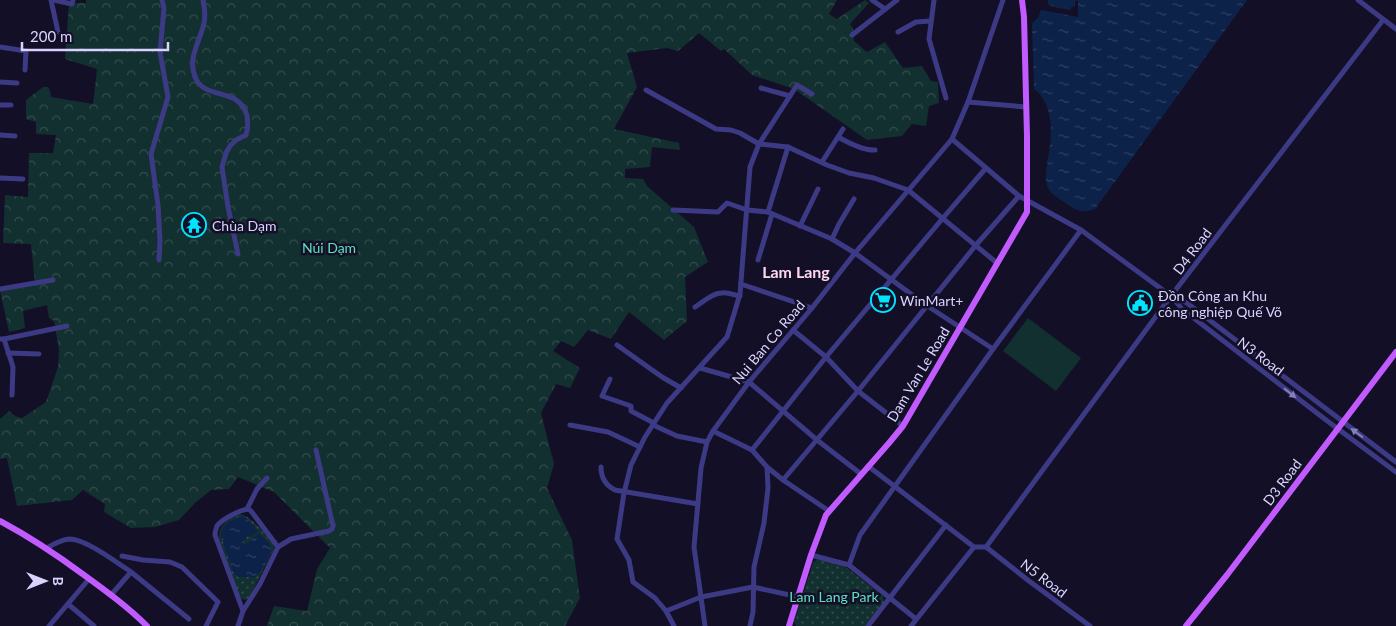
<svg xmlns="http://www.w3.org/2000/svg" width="1396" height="626" font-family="Lato,sans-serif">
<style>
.grass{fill:url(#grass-dots)}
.forest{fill:url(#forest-crowns)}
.pitch{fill:#12302f}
.water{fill:url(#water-ripples)}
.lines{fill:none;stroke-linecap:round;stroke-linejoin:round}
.minor{stroke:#3d3a85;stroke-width:5}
.major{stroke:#c25bff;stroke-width:6}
.oneway{fill:#837fbc}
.labels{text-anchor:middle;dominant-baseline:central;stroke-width:5;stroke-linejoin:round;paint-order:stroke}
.poi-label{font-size:14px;fill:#d9d4ff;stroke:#130f26;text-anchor:start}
.park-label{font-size:14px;fill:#5fe0c0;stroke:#130f26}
.street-label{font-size:14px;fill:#d9d4ff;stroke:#130f26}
.quarter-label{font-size:16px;font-weight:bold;fill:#ffd6f0;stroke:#130f26}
</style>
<defs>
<pattern id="grass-dots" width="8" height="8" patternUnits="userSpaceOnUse" patternTransform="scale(1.25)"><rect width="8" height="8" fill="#12302f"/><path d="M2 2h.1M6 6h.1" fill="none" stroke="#344d4e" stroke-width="1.8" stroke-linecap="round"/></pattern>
<pattern id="forest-crowns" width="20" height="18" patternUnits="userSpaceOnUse" patternTransform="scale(1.25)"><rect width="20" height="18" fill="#12302f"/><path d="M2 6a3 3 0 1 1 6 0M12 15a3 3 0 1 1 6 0" fill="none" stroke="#344d4e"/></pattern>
<pattern id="water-ripples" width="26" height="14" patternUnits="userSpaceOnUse" patternTransform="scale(1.25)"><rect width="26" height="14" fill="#0c2248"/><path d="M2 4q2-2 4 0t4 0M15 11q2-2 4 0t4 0" fill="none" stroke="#2f4163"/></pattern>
</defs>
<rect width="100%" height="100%" fill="#130f26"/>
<!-- grass -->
<g class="grass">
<path d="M239 514C251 514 266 536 274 545V549L249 598 245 600 240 598 219 538C219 523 227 521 239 514Z"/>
<path d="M817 559 841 565 847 568 883 596 884 601 883 603 865 626H796L794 622 813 563Z"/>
</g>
<!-- forest -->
<path class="forest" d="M86 0H837L829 14 837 19 865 0 869 3 850 24 853 29 854 41 867 52 885 42 903 68 922 66 931 81 938 82 939 103 929 106 926 126 912 124 902 136 867 140 794 89 752 75 724 49 721 51 699 33 678 51 667 48 627 53 637 87 614 129 679 143 680 150 652 147 650 167 625 169V178L643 179 647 186 694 227 708 262 685 277 687 321 664 340 629 312 611 339 588 330 574 347 561 341 553 351 580 368 570 388 556 384 541 413 554 464 547 488 572 540 580 598 565 626H267L274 606 307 611 317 569 330 548 274 492 238 477 229 489 211 490 195 503 179 520 155 527 131 528 104 512 105 504 83 490 72 500 17 506 7 458 0 459V419L9 411 15 416 22 418 46 402 58 367 59 350 54 321 49 318 47 305 23 311 25 328 9 332 0 291 35 284 31 244 3 243 5 195 28 197 29 153H53L56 135 36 134V122L26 119V100L43 87H48L50 90 51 97 93 104 97 69 65 59 69 3H86Z"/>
<!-- pitch -->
<path class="pitch" d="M1028 318 1081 358 1056 391 1003 351Z"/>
<!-- water -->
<g class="water">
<path d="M1048 0H1077L1075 2V6L1071 7V10L1053 7 1048 4Z"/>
<path d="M1078 0H1247L1095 209C1081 213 1079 212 1067 204 1060 199 1050 194 1047 186 1044 175 1048 162 1049 151 1053 131 1052 102 1034 89L1032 23 1038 18 1041 10 1078 17Z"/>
<path d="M243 516 248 519 258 531 249 538 248 536 242 542 245 545 259 533C262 537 268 541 270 545 274 555 261 571 255 577H238L233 572 221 536C220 525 234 518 243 516Z"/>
</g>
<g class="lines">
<!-- minor -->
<g class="minor">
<path d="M51 0 58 32"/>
<path d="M54 0 72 4 73 0"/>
<path d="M203 0C205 9 206 18 203 27 198 45 187 60 196 79 206 100 240 87 247 116 248 122 248 129 246 135L236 140 230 146 226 153 222 167 228 207 238 254"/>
<path d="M872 0 885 9"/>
<path d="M934 0 929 39 946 98"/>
<path d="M1358 0 1396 29"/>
<path d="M898 32 916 22 931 21"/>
<path d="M852 35 897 0"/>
<path d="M0 47 26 51 25 70"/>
<path d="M0 82 17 83"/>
<path d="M761 88 790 96"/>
<path d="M646 90 716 129 731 130 740 133 759 144 797 85 812 94"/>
<path d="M968 102 1026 107"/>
<path d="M0 105H11"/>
<path d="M0 135 15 136"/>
<path d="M838 137C847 142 865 151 875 150"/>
<path d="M952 139 1019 196 1081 230 1171 296 1182 309 1326 420 1396 472"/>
<path d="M822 162 843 129"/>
<path d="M0 178 23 179"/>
<path d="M673 210 718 212 727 203 747 210 768 212 832 239 855 253 926 305 993 349"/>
<path d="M768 212 788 147"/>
<path d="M800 226 818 189"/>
<path d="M832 239 839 224 854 199"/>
<path d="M159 260 160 241 158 205 151 154 168 97 160 52 164 8 162 0"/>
<path d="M758 260 772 214"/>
<path d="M741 284 812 308"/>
<path d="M0 289 53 280"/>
<path d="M1174 297 1187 303 1396 462"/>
<path d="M695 307C703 302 712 293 722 293 728 292 734 295 740 296"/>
<path d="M793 330 826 357 858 391 903 426"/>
<path d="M0 339H4L67 326"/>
<path d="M4 339 13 367 12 395"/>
<path d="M617 345 662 377 681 388"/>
<path d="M8 353 39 354"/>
<path d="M700 368 749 382 817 440 861 474"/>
<path d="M610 379 602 396 631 406V411L654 423"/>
<path d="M570 425 608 432 640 447"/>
<path d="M653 425 677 436 707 442"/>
<path d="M713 431 752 450 767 467 783 480 829 511"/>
<path d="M752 450 826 357 943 218 986 168"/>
<path d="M868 466 974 547H986"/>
<path d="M601 467C601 478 605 485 615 490L698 504"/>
<path d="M783 480 858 391 976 245 1019 196"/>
<path d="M247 509 257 489 267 478"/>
<path d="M986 547 1171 296 1383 20"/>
<path d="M986 547 1029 581 1090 626"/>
<path d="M47 548C54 544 60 540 69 539 86 539 116 562 131 572"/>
<path d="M811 555 849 565 916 619"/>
<path d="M122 556 143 560 170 562 182 567 218 602 206 626"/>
<path d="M849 565 860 535 993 349 1081 230"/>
<path d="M111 595 131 572 189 619"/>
<path d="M68 604 94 626"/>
<path d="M243 611 215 535C215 532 216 529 217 526 222 519 240 510 248 509L251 511 278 547"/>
<path d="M666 611 701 597 753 587 799 597"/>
<path d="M49 626 89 579"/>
<path d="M238 626 243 611 260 584 278 547 291 539 329 531 332 529 333 526 316 450"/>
<path d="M674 626 666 611 655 598 633 582 629 560 617 539 624 493 631 465 645 437 667 403 727 337 740 294 750 167 759 144 788 147 827 165 849 173 874 178 908 190 997 263"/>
<path d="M705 626 694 547 701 468 707 442 713 431 749 382 812 308 855 253 952 139 968 102 1003 0"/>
<path d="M750 626 753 612 754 567 764 523 768 488 767 467"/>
<path d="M868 626 946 525"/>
<path d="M911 626 974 547"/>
</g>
<!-- major -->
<g class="major">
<path d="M0 521C30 537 57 555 84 575 106 591 128 607 147 626"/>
<path d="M789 626 811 555 826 515 889 443 903 426 1027 212V136L1024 17 1022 0"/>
<path d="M1186 626 1227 575 1396 352"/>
</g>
</g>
<!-- one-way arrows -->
<defs><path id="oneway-solid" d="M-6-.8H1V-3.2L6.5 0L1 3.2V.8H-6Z" transform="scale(1.25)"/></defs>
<g class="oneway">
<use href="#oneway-solid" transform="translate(1290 393) rotate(38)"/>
<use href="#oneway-solid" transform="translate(1357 433) rotate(-143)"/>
</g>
<!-- icons -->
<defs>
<symbol id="temple-ring" viewBox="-11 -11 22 22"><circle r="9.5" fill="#130f26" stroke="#00e5ff" stroke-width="1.5"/><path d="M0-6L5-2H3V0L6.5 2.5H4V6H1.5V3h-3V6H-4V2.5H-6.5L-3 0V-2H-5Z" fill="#00e5ff"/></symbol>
<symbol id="supermarket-ring" viewBox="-11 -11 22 22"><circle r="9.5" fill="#130f26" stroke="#00e5ff" stroke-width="1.5"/><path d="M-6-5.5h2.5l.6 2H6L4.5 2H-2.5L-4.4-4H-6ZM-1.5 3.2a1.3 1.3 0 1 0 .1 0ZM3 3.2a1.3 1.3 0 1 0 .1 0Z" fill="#00e5ff"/></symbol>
<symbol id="civic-ring" viewBox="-11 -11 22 22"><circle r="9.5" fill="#130f26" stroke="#00e5ff" stroke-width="1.5"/><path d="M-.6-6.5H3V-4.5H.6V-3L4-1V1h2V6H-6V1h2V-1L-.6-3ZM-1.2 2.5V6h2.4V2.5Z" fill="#00e5ff"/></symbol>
</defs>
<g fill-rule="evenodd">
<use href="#temple-ring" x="180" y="211" width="28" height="28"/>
<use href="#supermarket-ring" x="869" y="286" width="28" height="28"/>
<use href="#civic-ring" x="1126" y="289" width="28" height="28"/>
</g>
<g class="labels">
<!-- poi labels -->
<g class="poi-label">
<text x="212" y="225">Chùa Dạm</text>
<text x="1158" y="295">Đồn Công an Khu<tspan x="1158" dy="16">công nghiệp Quế Võ</tspan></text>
<text x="900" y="300">WinMart+</text>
</g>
<!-- park labels -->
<g class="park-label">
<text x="329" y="247">Núi Dạm</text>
<text x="834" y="596">Lam Lang Park</text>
</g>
<!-- street labels -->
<g class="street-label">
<text transform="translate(1192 251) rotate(-53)">D4 Road</text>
<text transform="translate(768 342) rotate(-50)">Nui Ban Co Road</text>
<text transform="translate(1261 356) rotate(37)">N3 Road</text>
<text transform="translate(918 374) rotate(-59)">Dam Van Le Road</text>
<text transform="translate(1282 482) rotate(-53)">D3 Road</text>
<text transform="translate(1044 578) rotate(37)">N5 Road</text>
</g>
<!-- quarter labels -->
<g class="quarter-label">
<text x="796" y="271">Lam Lang</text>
</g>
</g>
<!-- north arrow -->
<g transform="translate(45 581) rotate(90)" stroke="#130f26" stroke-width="4" paint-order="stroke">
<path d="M0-4L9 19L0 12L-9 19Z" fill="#d9d4ff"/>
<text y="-8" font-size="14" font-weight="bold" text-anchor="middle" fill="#d9d4ff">B</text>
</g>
<!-- scale -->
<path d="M22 42v8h146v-8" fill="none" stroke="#d9d4ff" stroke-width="2.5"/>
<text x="30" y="42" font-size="15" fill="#d9d4ff" stroke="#130f26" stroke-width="4" paint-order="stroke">200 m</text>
</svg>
